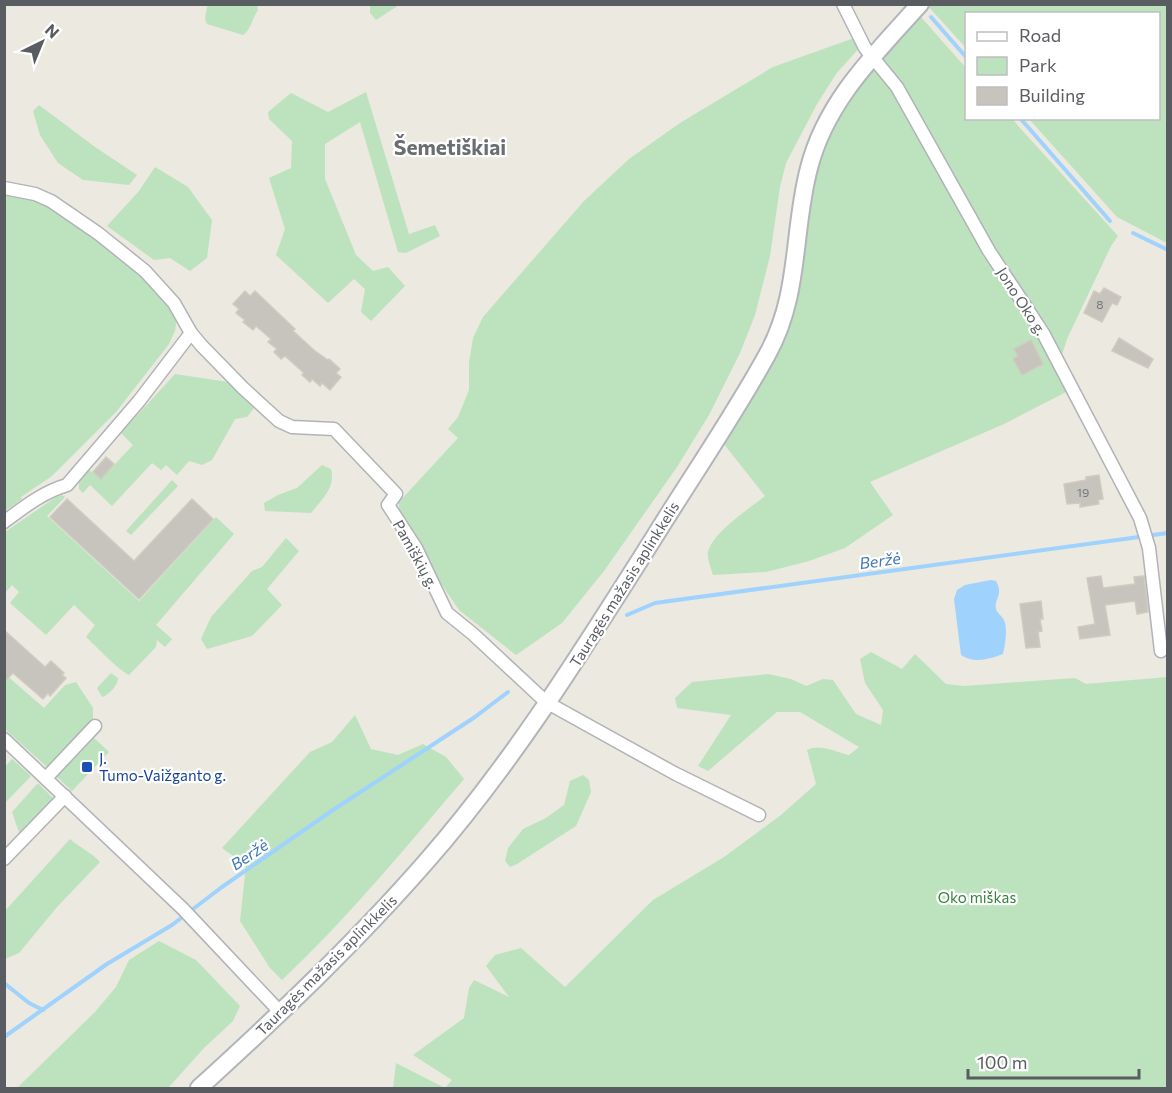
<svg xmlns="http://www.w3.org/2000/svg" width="1172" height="1093" font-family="Commissioner,sans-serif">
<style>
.green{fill:#bce3bd}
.water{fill:#9fd2fc}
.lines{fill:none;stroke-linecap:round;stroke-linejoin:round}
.stream{stroke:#9fd2fc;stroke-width:4}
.building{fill:#c6c4bd;stroke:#d0cbbf;stroke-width:1.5}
.street-casing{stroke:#b1b3b7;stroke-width:15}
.secondary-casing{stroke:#b2b5ba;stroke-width:20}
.street{stroke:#fff;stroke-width:12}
.secondary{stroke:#fff;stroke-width:16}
.transit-dot{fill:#1a4fb4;stroke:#fff;stroke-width:2}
.labels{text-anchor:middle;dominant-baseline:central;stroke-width:4.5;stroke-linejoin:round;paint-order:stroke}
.number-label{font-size:12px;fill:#747678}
.street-label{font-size:15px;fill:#595c61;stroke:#fff}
.transit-label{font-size:15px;fill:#164399;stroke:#fff;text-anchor:start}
.park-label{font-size:15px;fill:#37823c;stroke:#fff}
.water-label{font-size:16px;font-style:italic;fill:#4178b5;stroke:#fff}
.district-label{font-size:21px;font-weight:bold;fill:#6a6e72;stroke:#fff}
</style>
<rect width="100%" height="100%" fill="#ebe9e0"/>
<!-- green -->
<g class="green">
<path d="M210 4 257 5 258 10C252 18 251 30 243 35L207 24 205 19 207 7Z"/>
<path d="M370 5V4L399 5 376 20 370 13Z"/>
<path d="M927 5H1167V243L1117 217 1029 119 1158 118V14H966V48Z"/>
<path d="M920 16 966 68V118L1012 119 1118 236 1111 246 1067 339 1058 367 1070 390 1004 424 870 482 893 515 845 548 809 561 766 572 713 575C711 568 707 559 708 552 713 532 749 509 765 496L724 444C755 394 785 345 800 288 805 264 806 239 808 215 812 182 822 149 836 119 854 81 892 46 920 16Z"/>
<path d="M854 38 860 47 836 74 817 104 786 163 780 187 770 256 755 315 740 353 709 415 677 467 604 571 562 623 516 655 459 610 438 579 418 537 399 511V502L458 438 448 429 458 417 469 390V363L473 338 483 317 584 201 629 159 680 123 773 67Z"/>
<path d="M366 92 409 234 435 225 440 236 406 253 398 252 360 122 325 144V179L356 255 373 271 388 267 405 286 371 321 361 312 365 289 354 279 328 303 276 255 285 229 269 178 291 168 292 141 269 119 268 112 291 93 328 112Z"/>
<path d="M39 105 95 147 137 175 129 185 83 180 58 163 40 135 33 111Z"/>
<path d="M155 167 188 187 212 220 207 258 190 271 170 258 154 260 107 226 139 191Z"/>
<path d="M5 192 42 199 141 271 177 317 175 331 169 344 116 412 52 476 21 497 22 499 5 511Z"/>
<path d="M175 374 228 382 254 408 247 417 235 419 212 460 202 465 189 461 177 475 166 465 161 470 152 463 112 506 90 485 83 493 79 489V482L89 470 101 479 133 445 121 433Z"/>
<path d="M322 465 331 469C336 487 322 499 311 513L265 511 264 503 278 495 297 488Z"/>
<path d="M172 480 178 486 131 535 126 531Z"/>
<path d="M62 495 65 497 47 516 139 601 216 517 234 534 156 625 172 639 165 647 157 640 156 647 129 675C117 669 97 647 86 637L95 625 74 605 46 635 10 603 19 592 12 585 5 593V532L56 497Z"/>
<path d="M286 538 299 551 267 589 282 605 252 636 207 649 201 639 211 617 252 571 262 567Z"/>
<path d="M871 652 902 669 915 654 946 684 964 686 1075 678 1086 684 1167 677V1088H393L396 1063 445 1088 452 1080 413 1055 464 1018 469 988 474 980 509 997 486 966 495 955 521 948 565 987 653 900 724 857 781 815 816 784 807 750C819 743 836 752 849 755L859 747 800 712H777L708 771 698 766 731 715 677 708 675 698 692 682 768 674 791 679 806 686 823 679 833 680 856 714 881 725 883 710 865 683 860 659Z"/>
<path d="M111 673 118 678C118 685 109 695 102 697L97 688Z"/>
<path d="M5 674 44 708 65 685 76 682 93 708V720L47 767 5 729Z"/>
<path d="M355 715 371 749 398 755 423 744 446 757 464 779C406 847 348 918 282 980L270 968 240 921 246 865 222 848 310 752 332 742Z"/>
<path d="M94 738 109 752 72 791 57 777Z"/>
<path d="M12 759 31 776 5 803V767Z"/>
<path d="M583 775 589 780 591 792 576 826 517 864 510 867 505 861 508 848 523 829 546 818 564 805 570 781Z"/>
<path d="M38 783 55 800 21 838 12 812Z"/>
<path d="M70 839C80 848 91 852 100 862L57 907 19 953 5 959V911Z"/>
<path d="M159 941 196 960 240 1006 233 1021 204 1048 168 1088H17L95 1012 116 987 129 960Z"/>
</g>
<!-- water -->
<path class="water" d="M991 580 996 581C1004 595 994 598 996 609 997 613 1002 616 1004 620 1008 630 1005 644 1003 654 990 659 974 664 961 655L954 599 957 590 965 585Z"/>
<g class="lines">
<!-- stream -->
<g class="stream">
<path d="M931 17 966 57"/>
<path d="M1020 118 1110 221"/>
<path d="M1133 233 1168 250"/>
<path d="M1153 535 1168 533"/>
<path d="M627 615 655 603 1139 537"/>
<path d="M4 983 29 1003 43 1010"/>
<path d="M4 1037 107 964 172 925 222 887 333 810 475 717 508 692"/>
</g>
</g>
<!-- building -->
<g class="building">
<path d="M1104 288 1121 297 1117 305 1112 303 1102 322 1084 313 1094 291 1100 294Z"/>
<path d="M245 291 250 296 255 291 295 329 293 331 315 351 328 360 329 359 340 369 336 373 341 377 330 390 322 383 320 386 312 379 310 382 302 375 304 373 285 356 281 359 274 352 277 349 268 342 271 339 256 326 253 330 243 322 245 320 236 313 239 309 233 304Z"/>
<path d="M1119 338 1153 359 1148 368 1112 351Z"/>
<path d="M1031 340 1043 364 1022 375 1013 359 1018 356 1014 349Z"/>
<path d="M106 457 114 464 101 479 93 472Z"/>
<path d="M1099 475 1103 499 1098 500 1099 504 1080 507V503L1067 504 1064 484 1086 480V477Z"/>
<path d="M67 499 134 561 192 499 213 519 139 599 50 517Z"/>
<path d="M1101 576 1103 588 1135 584 1134 577 1144 576 1148 612 1137 614 1135 601 1105 605 1110 635 1080 639 1078 627 1095 624 1087 578Z"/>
<path d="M1041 601 1043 619H1040L1042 631 1038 632 1040 647 1026 648 1020 604Z"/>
<path d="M4 630 45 667 51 661 64 673 62 675 66 678 50 696 48 693 43 699 13 673 4 682Z"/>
</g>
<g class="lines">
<defs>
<g id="street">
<path d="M843 4 865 48 897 87 989 251 1043 333 1140 518 1149 548 1161 651"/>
<path d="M4 188 35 194 51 201 99 234 145 271 174 303 191 333 202 346 243 388 279 421 292 427 334 429 396 494 388 505 416 548 447 613 473 634 546 702 674 773 759 815"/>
<path d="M4 522C24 507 43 492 67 485L139 401 191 333"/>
<path d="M4 739 183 909 281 1013"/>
<path d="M46 778 95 726"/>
<path d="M4 859 65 796"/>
</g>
<path id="secondary" d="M199 1088C278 1016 355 943 425 863 513 763 584 648 655 536 692 476 733 417 767 355 801 294 792 232 809 168 826 101 875 54 920 4"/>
</defs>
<!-- street casing -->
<use href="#street" class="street-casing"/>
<!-- secondary casing -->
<use href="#secondary" class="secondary-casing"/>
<!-- street -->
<use href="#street" class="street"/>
<!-- secondary -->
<use href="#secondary" class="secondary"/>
</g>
<!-- markers -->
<rect class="transit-dot" x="81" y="761" width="12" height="12" rx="3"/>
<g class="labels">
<!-- number labels -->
<g class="number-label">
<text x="1100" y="304">8</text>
<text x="1083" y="492">19</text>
</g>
<!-- street labels -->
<g class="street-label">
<text transform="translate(1022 301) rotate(57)">Jono Oko g.</text>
<text transform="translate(416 554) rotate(61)">Pamiškių g.</text>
<text transform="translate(624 584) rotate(-58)">Tauragės mažasis aplinkkelis</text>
<text transform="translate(326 965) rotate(-45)">Tauragės mažasis aplinkkelis</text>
</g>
<!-- transit labels -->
<g class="transit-label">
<text x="99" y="758">J.<tspan x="99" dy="17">Tumo-Vaižganto g.</tspan></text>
</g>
<!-- park labels -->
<g class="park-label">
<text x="977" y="897">Oko miškas</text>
</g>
<!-- water labels -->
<g class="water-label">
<text transform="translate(880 560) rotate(-8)">Beržė</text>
<text transform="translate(249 854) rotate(-34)">Beržė</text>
</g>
<!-- district labels -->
<g class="district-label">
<text x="450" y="146">Šemetiškiai</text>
</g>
</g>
<!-- border -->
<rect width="1172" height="1093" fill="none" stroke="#595c61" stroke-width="12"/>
<!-- legend -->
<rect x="965" y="12" width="195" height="108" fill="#ffffff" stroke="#bdbec0" stroke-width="1.5"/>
<rect x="977" y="32" width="30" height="9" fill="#ffffff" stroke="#bdbec0" stroke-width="1.5"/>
<text x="1019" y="42" font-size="18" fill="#595c61">Road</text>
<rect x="977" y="57" width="30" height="18" fill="#bce3bd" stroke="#bdbec0" stroke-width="1.5"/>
<text x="1019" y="72" font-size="18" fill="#595c61">Park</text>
<rect x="977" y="87" width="30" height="18" fill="#c6c4bd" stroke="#bdbec0" stroke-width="1.5"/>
<text x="1019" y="102" font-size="18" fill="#595c61">Building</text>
<!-- north arrow -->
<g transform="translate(42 42) rotate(43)" stroke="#ffffff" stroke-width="4.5" paint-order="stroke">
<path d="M0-4.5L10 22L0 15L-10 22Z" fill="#595c61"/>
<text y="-9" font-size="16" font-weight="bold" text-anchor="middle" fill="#595c61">N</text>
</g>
<!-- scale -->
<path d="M968 1069v9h171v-9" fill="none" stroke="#595c61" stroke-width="3"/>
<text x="977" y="1069" font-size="18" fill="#595c61" stroke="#ffffff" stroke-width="4.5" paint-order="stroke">100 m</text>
</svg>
